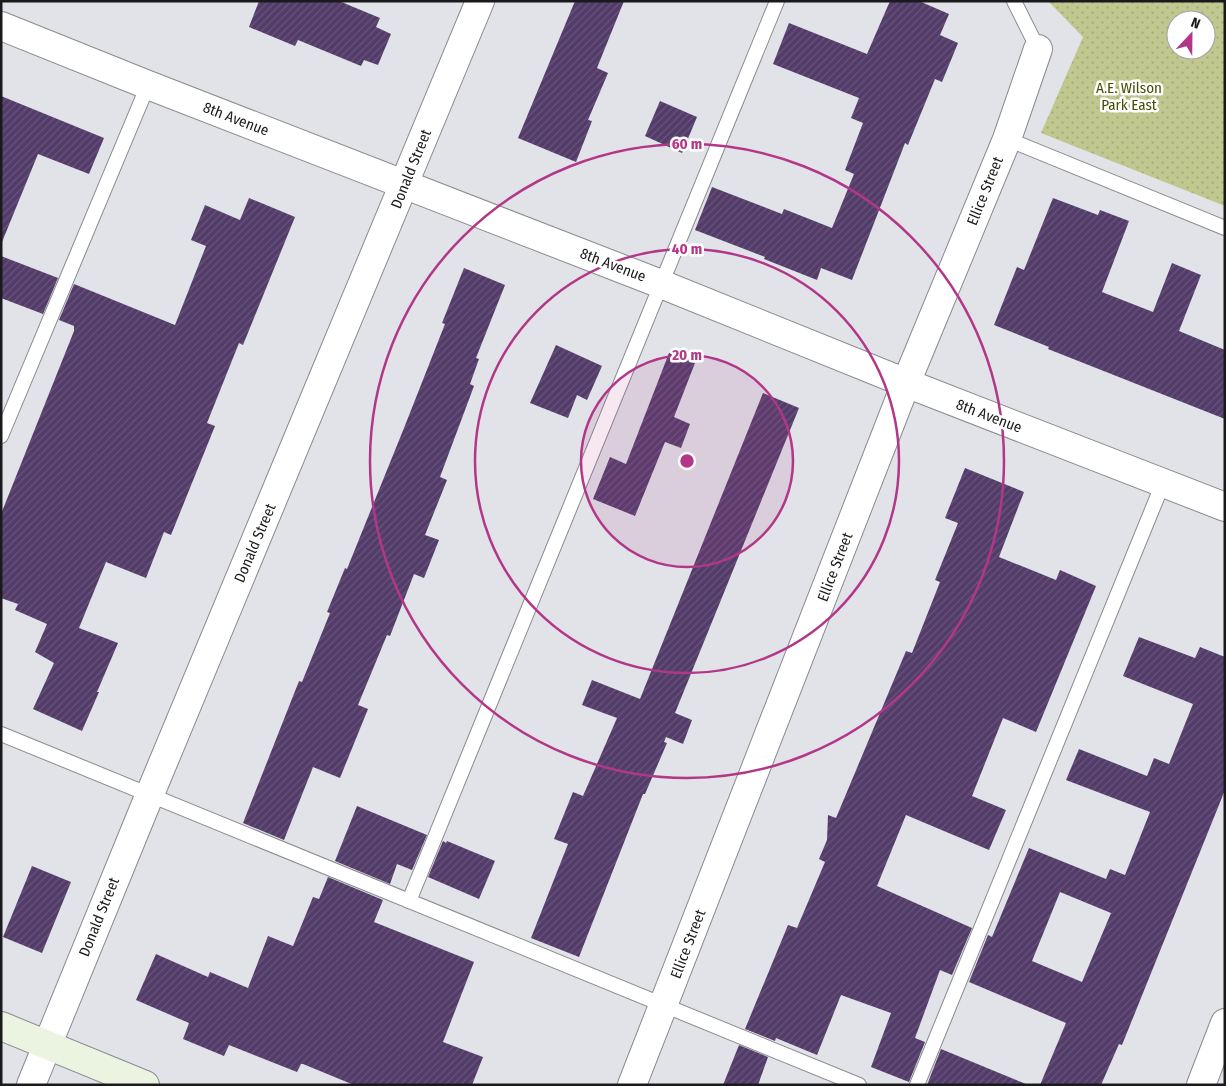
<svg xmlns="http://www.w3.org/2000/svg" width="1226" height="1086" font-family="'Fira Sans Condensed',sans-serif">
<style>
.park{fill:url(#park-dots);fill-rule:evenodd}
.building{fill:url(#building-hatch);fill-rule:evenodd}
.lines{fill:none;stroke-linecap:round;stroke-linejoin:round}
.lane-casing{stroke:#888b8f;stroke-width:16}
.street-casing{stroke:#888b8f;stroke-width:30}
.secondary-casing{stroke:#888b8f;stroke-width:30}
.lane{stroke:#fff;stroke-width:14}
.street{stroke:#fff;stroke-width:28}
.secondary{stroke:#ebf4e1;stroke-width:28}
.ring{fill:none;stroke:#b33788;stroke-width:2.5}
.labels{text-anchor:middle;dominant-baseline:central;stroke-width:5;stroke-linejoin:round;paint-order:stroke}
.park-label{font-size:15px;fill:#494e06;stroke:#fff}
.street-label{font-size:15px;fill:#1a1a1c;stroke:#fff}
.centre{fill:#b33788;stroke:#fff;stroke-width:2.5}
.ring-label{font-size:15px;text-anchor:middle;font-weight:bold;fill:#b33788;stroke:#fff;stroke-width:5;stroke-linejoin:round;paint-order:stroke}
</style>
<defs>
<pattern id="park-dots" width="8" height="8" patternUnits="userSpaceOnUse" patternTransform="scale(1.25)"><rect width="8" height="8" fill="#c0c78f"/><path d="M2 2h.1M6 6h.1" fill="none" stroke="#a4aa7b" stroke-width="1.8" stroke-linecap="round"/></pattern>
<pattern id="building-hatch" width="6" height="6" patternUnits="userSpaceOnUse" patternTransform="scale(1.25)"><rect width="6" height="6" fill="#533c6a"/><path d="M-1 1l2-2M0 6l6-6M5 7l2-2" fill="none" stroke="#68557a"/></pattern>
</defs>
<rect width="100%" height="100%" fill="#e1e3e8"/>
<!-- park -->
<path class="park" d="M1048 1H1225V206L1041 133 1083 37ZM1176 20H1206V50H1176Z"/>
<!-- building -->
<g class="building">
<path d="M259 1H339L380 18 376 27 391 34 378 65 364 60 361 66 298 40 295 46 249 27Z"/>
<path d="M575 1H624L597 68 608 73 588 120 592 121 576 162 518 138Z"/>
<path d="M890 1H919L949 14 940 35 958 43 942 82 935 79 908 145 905 143 852 280 821 268 817 280 764 259 765 257 695 230 712 187 782 214 784 209 832 228 854 174 845 170 863 123 851 118 859 98 773 64 789 23 867 54Z"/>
<path d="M1 96 104 138 89 174 38 154 2 242Z"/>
<path d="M660 101 697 117 682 153 645 136Z"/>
<path d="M249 198 295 217 243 345 239 343 207 423 215 426 171 535 164 532 146 578 106 562 79 628 118 643 97 692H99L82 731 33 709 54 663 35 652 47 624 15 610 18 604 1 598V514L74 331V326L59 320 74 284 175 325 206 246 191 240 205 205 240 220Z"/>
<path d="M1053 198 1098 215 1100 210 1129 221 1102 292 1153 312 1172 263 1201 275 1179 331 1225 350V419L1048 349 1049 347 994 325 1017 267 1024 270Z"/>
<path d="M1 256 58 278 43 314 1 298Z"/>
<path d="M464 268 505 285 476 358 479 359 470 384 474 386 440 477 447 480 425 535 439 540 424 578 414 574 390 636 387 635 358 705 368 709 340 778 313 767 284 840 243 823 299 681 302 682 330 613 327 612 345 568 347 569 404 428 445 324 442 323Z"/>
<path d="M556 345 602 366 587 400 577 395 568 418 530 403Z"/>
<path d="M669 353 695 363 674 417 690 424 681 448 665 442 635 516 593 499 610 457 626 464Z"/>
<path d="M763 393 799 408 675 713 692 720 683 744 666 737 664 742 667 743 645 794H643L579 957 531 938 568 844 554 839 573 792 583 796 617 718 582 705 592 680 640 699Z"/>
<path d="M965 468 1024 492 999 557 1056 580 1060 570 1096 586 1036 732 1003 718 972 796 1006 810 989 850 906 815 877 886 972 928 952 975 940 970 915 1038 925 1042 909 1082 871 1067 891 1013 841 995 817 1055 776 1038 775 1041 745 1029 788 925 797 928 825 862 819 859 827 840 828 815 836 818 906 651 912 653 940 582 935 580 958 523 945 518Z"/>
<path d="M1139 637 1195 658 1200 647 1225 657V790L1122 1045 1119 1044 1101 1085H1040L1066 1023 969 982 988 935 992 937 1029 848 1106 879 1110 869 1125 875 1150 812 1066 780 1079 749 1147 776 1154 758 1169 764 1193 704 1123 676ZM1060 892 1111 913 1082 982 1032 961Z"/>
<path d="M357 806 427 835 412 870 397 864 390 884 335 861Z"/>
<path d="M443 841 446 843 447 841 495 861 479 899 428 877Z"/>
<path d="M32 866 71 882 42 953 3 937Z"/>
<path d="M328 877 383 900 374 922 474 962 443 1042 483 1057 472 1085H354L303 1064H301L297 1072 229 1045 224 1056 183 1039 189 1023 136 1000 156 954 208 977 210 972 248 988 268 936 293 946 313 897 319 899Z"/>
<path d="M739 1045 768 1057 758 1085H723Z"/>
<path d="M941 1049 1026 1084V1085H927Z"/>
</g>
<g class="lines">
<defs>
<g id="lane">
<path d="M1014 1 1038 49"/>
<path d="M1007 139 1225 228"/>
<path d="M1 436 148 85"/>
<path d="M1 734 859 1085"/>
<path d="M409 901 777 1"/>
<path d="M917 1085 1163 483"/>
</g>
<g id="street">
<path d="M1 26 148 85 661 284 906 383 1225 507"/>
<path d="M31 1085 150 794 480 1"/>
<path d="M632 1085 906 383 1007 139 1038 49"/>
<path d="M1201 1085 1225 1023"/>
</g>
<path id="secondary" d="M1 1026 145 1085"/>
</defs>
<!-- lane casing -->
<use href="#lane" class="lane-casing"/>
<!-- street casing -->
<use href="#street" class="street-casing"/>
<!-- secondary casing -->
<use href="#secondary" class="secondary-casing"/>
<!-- lane -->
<use href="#lane" class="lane"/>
<!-- street -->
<use href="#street" class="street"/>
<!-- secondary -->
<use href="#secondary" class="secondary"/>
</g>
<!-- distance rings -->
<circle cx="687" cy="461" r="106" fill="#b33788" fill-opacity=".12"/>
<g class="ring">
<circle cx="687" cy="461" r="106"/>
<circle cx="687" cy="461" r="212"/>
<circle cx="687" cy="461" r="317"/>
</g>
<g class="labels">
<!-- park labels -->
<g class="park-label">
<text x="1129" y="88">A.E. Wilson<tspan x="1129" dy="17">Park East</tspan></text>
</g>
<!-- street labels -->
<g class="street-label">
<text transform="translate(236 119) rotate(21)">8th Avenue</text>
<text transform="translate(411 169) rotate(-68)">Donald Street</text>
<text transform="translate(985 191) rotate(-68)">Ellice Street</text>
<text transform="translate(613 265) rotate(21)">8th Avenue</text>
<text transform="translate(989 416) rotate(21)">8th Avenue</text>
<text transform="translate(255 543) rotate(-67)">Donald Street</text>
<text transform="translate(835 567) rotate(-69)">Ellice Street</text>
<text transform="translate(99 917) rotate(-68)">Donald Street</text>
<text transform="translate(688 944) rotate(-69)">Ellice Street</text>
</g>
</g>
<circle cx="687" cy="461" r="8" class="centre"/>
<g class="ring-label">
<text x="687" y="149">60 m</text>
<text x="687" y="254">40 m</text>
<text x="687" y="360">20 m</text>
</g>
<!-- border -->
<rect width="1226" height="1086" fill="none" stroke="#1a1a1c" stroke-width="5"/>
<!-- north arrow -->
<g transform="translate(1191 35) rotate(22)"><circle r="24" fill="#ffffff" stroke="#a3a3a4"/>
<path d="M0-4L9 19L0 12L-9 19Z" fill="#b33788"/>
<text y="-8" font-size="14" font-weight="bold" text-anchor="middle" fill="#1a1a1c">N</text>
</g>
</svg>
